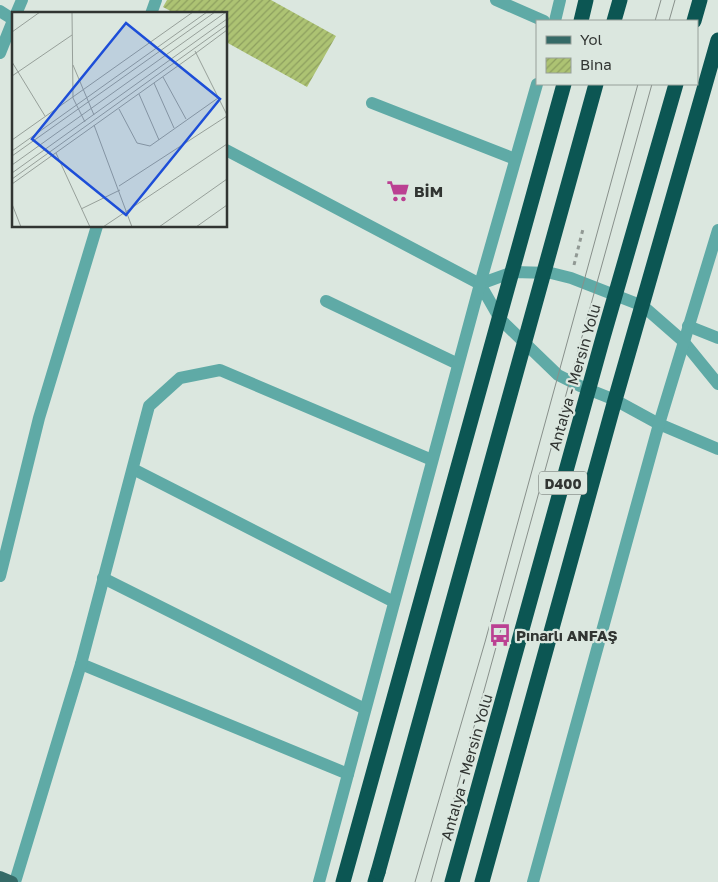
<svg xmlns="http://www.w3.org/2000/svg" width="718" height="882" font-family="'Golos Text',sans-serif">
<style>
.building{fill:url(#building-hatch)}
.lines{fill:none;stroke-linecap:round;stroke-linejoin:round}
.path{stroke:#919994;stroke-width:3;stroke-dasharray:4 4;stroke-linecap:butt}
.minor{stroke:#5faaa6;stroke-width:12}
.major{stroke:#356a67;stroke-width:12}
.highway{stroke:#0c5653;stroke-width:15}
.tram{stroke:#88908b;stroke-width:1}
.highway-bridge{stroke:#0c5653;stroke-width:15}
.labels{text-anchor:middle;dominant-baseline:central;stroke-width:4.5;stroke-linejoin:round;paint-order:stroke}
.shield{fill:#dbe7df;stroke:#646a66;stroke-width:1}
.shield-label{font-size:14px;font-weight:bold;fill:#313532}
.poi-label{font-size:15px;font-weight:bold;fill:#313532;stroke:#dbe7df;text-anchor:start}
.street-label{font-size:15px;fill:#313532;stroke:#dbe7df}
.inset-road{fill:none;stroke:#97a09a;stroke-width:1}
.view{fill:#1d4ed8;fill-opacity:0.15;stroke:#1d4ed8;stroke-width:2.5}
.inset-edge{fill:none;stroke:#313532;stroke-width:2.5}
</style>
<defs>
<pattern id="building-hatch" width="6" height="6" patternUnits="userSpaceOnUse" patternTransform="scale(1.25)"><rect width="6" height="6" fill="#adc373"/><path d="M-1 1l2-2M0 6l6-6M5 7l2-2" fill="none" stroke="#8d9f5f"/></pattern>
</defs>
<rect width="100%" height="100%" fill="#dbe7df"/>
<!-- building -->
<path class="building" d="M167 0H271L336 36 307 87 226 42V14H176L163 7Z"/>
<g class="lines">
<!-- path -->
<path class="path" d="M574 265 583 229"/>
<!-- minor -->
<g class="minor">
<path d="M496 0 544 21"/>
<path d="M0 11 14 20"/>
<path d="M16 14 22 0"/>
<path d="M151 14 156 0"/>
<path d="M555 21 560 0"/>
<path d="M0 53 14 18"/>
<path d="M372 103 515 159"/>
<path d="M226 150 480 284 500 319 558 375 580 386 615 400 659 424 718 449"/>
<path d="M480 284 513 272 551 273 571 278 643 306 683 341 718 384"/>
<path d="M326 301 458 364"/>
<path d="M688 326 718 338"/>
<path d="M133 469 394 602"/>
<path d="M0 576 39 418 97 226"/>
<path d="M103 578 365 709"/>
<path d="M81 664 348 774"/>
<path d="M15 882 81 664 149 406 180 378 220 370 432 460"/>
<path d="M319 882 480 284 537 84"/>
<path d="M533 882 659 424 718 230"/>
</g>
<!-- major -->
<path class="major" d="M0 877 12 882"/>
<!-- highway -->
<g class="highway">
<path d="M581 21 586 0"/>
<path d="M614 21 620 0"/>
<path d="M694 21 700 0"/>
<path d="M343 882 564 84"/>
<path d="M375 882 378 872"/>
<path d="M482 882 615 400 718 40"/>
</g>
<!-- tram -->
<g class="tram">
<path d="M655 21 661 0"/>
<path d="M669 21 675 0"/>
<path d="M415 882 485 642 638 84"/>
<path d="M431 882 652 84"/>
</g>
<!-- highway-bridge -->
<g class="highway-bridge">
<path d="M378 872 596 84"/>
<path d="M452 882 602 341 676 84"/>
</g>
</g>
<!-- icons -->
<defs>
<symbol id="supermarket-bare" viewBox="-9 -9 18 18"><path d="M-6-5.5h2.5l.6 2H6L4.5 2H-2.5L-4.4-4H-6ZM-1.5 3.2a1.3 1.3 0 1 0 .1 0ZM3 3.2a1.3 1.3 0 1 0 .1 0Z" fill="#bb4092" stroke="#dbe7df" stroke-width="2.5" paint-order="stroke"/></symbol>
<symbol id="bus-bare" viewBox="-9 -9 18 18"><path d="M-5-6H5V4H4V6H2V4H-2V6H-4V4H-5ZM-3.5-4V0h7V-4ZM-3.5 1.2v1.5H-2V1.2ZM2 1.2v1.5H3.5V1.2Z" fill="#bb4092" stroke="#dbe7df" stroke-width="2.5" paint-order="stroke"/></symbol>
</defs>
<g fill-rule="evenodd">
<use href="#supermarket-bare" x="382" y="175" width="32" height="32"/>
<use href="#bus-bare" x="484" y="619" width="32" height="32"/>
</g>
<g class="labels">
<!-- shield labels -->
<rect class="shield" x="539" y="471.5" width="48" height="23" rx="4"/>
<g class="shield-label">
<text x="563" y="483">D400</text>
</g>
<!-- poi labels -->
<g class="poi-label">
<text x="414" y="191">BİM</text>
<text x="516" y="635">Pınarlı ANFAŞ</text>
</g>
<!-- street labels -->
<g class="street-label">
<text transform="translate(574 377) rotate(-74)">Antalya - Mersin Yolu</text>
<text transform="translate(466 767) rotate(-74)">Antalya - Mersin Yolu</text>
</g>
</g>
<!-- overview -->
<g transform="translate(12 12)">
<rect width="215" height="215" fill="#dbe7df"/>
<path class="inset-road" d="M60 0 61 86 73 110M0 20 28 0M183 39 215 103M184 41 215 18M0 50 33 104M61 53 82 103M0 64 60 23M151 65 174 107M142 71 162 116M127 82 147 128M107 97 125 131 138 134 206 86M82 113 120 215M0 128 181 0M0 139 195 0M44 141 78 215M0 144 203 0M0 153 214 0M0 161 215 7M0 167 215 13M0 172 184 41M107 174 215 104M0 192 9 215M69 197 108 178M91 215 215 132M147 215 215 167M184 215 215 193"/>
<path class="view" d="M114 11 208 87 114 203 20 127Z"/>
<rect width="215" height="215" class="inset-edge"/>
</g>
<!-- legend -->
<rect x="536" y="20" width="162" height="65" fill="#dbe7df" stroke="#97a09a"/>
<rect x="546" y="36" width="25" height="8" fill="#356a67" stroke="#97a09a"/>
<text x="580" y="45" font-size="15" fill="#313532">Yol</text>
<rect x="546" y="58" width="25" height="15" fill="url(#building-hatch)" stroke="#97a09a"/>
<text x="580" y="70" font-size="15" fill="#313532">Bina</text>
</svg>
